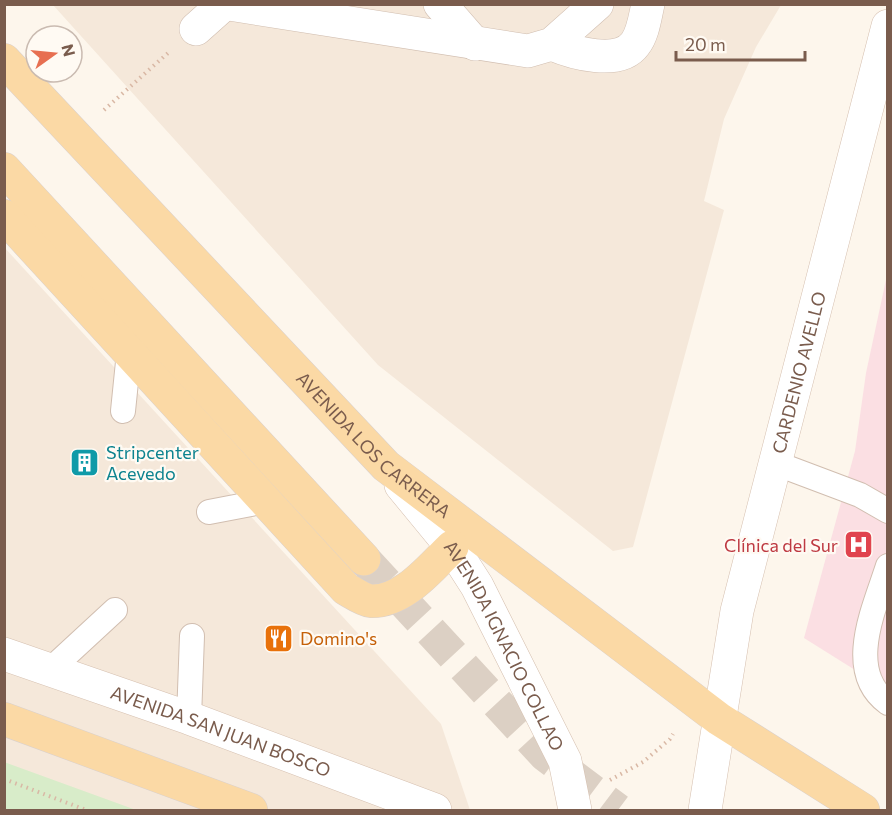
<svg xmlns="http://www.w3.org/2000/svg" width="892" height="815" font-family="Commissioner,sans-serif">
<style>
.residential{fill:#f5e8da}
.medical{fill:#fbdfe3}
.green{fill:#d8ecc9}
.lines{fill:none;stroke-linecap:round;stroke-linejoin:round}
.primary-tunnel{stroke:#dcd0c4;stroke-width:33;stroke-dasharray:33 16;stroke-linecap:butt}
.lane-casing{stroke:#d1beb0;stroke-width:26}
.street-casing{stroke:#d1beb0;stroke-width:34}
.secondary-casing{stroke:#d6c0b0;stroke-width:34}
.primary-casing{stroke:#dad1cd;stroke-width:34}
.path{stroke:#d9b8a5;stroke-width:4;stroke-dasharray:1.5 4.5;stroke-linecap:butt}
.lane{stroke:#fff;stroke-width:24}
.street{stroke:#fff;stroke-width:33}
.secondary{stroke:#fff;stroke-width:33}
.primary{stroke:#fbd9a5;stroke-width:33}
.labels{text-anchor:middle;dominant-baseline:central;stroke-width:4.5;stroke-linejoin:round;paint-order:stroke}
.street-label{font-size:18px;fill:#7a5c4d;stroke:#fffaf3}
.culture-label{font-size:18px;fill:#0d838f;stroke:#fffaf3;text-anchor:start}
.health-label{font-size:18px;fill:#be3a42;stroke:#fffaf3;text-anchor:end}
.food-label{font-size:18px;fill:#c56008;stroke:#fffaf3;text-anchor:start}
</style>
<rect width="100%" height="100%" fill="#fdf6ec"/>
<!-- residential -->
<g class="residential">
<path d="M53 5H781L756 47 724 119 704 201 724 210 633 547 613 551 378 365Z"/>
<path d="M4 247 441 724 470 810H5Z"/>
</g>
<!-- medical -->
<path class="medical" d="M887 275V690L804 638 855 451 866 373Z"/>
<!-- green -->
<path class="green" d="M4 762 136 810H5Z"/>
<g class="lines">
<!-- primary-tunnel -->
<path class="primary-tunnel" d="M364 559 545 755 618 810"/>
<defs>
<g id="lane">
<path d="M123 411 129 352"/>
<path d="M775 463 860 495 888 511"/>
<path d="M209 512 266 501"/>
<path d="M888 566C875 607 844 671 888 703"/>
<path d="M50 670 115 610"/>
<path d="M189 718 192 636"/>
</g>
<g id="street">
<path d="M229 4 528 51 552 44 597 4"/>
<path d="M440 4 475 44"/>
<path d="M196 29 224 4"/>
<path d="M552 44C573 53 619 66 635 44 643 34 645 17 648 4"/>
</g>
<g id="secondary">
<path id="s1" d="M401 485 452 547 477 586 565 761 575 810"/>
<path id="s2" d="M4 654 189 718 435 810"/>
<path id="s3" d="M705 810 737 611 888 26"/>
</g>
<g id="primary">
<path id="s4" d="M4 60 386 466 719 719 863 810"/>
<path d="M4 169 364 559"/>
<path d="M4 216 346 589C353 593 363 600 371 601 404 602 431 567 452 547"/>
<path d="M4 719 251 810"/>
</g>
</defs>
<!-- lane casing -->
<use href="#lane" class="lane-casing"/>
<!-- street casing -->
<use href="#street" class="street-casing"/>
<!-- secondary casing -->
<use href="#secondary" class="secondary-casing"/>
<!-- primary casing -->
<use href="#primary" class="primary-casing"/>
<!-- path -->
<g class="path">
<path d="M104 110 168 53"/>
<path d="M4 779 86 810"/>
<path d="M610 780 643 762 670 739 673 734"/>
</g>
<!-- lane -->
<use href="#lane" class="lane"/>
<!-- street -->
<use href="#street" class="street"/>
<!-- secondary -->
<use href="#secondary" class="secondary"/>
<!-- primary -->
<use href="#primary" class="primary"/>
</g>
<!-- icons -->
<defs>
<symbol id="building-square" viewBox="-11 -11 22 22"><rect x="-9" y="-9" width="18" height="18" rx="4" fill="#0f9aa8" stroke="#fffaf3"/><path d="M-4-6H4V6H1V3H-1V6H-4ZM-2.5-4.3h1.7v1.8h-1.7ZM.8-4.3h1.7v1.8H.8ZM-2.5-1h1.7V.8h-1.7ZM.8-1h1.7V.8H.8Z" fill="#fff"/></symbol>
<symbol id="hospital-square" viewBox="-11 -11 22 22"><rect x="-9" y="-9" width="18" height="18" rx="4" fill="#e0444e" stroke="#fffaf3"/><path d="M-5-5h3v3.5h4V-5h3V5h-3V1.5h-4V5h-3Z" fill="#fff"/></symbol>
<symbol id="restaurant-square" viewBox="-11 -11 22 22"><rect x="-9" y="-9" width="18" height="18" rx="4" fill="#e8710a" stroke="#fffaf3"/><path d="M-5-6h1v4h1v-4h1v4h1v-4h1v5L-1.5 .5V6h-2V.5L-5-1ZM5-6V6H3V1.5H1.5Q1.5-4 5-6Z" fill="#fff"/></symbol>
</defs>
<g fill-rule="evenodd">
<use href="#building-square" x="68" y="446" width="33" height="33"/>
<use href="#hospital-square" x="842" y="528" width="33" height="33"/>
<use href="#restaurant-square" x="262" y="622" width="33" height="33"/>
</g>
<g class="labels">
<!-- street labels -->
<g class="street-label">
<text stroke="none"><textPath href="#s3" startOffset="448">CARDENIO AVELLO</textPath></text>
<text stroke="none"><textPath href="#s4" startOffset="534">AVENIDA LOS CARRERA</textPath></text>
<text stroke="none"><textPath href="#s1" startOffset="192">AVENIDA IGNACIO COLLAO</textPath></text>
<text stroke="none"><textPath href="#s2" startOffset="230">AVENIDA SAN JUAN BOSCO</textPath></text>
</g>
<!-- culture labels -->
<g class="culture-label">
<text x="106" y="452">Stripcenter<tspan x="106" dy="21">Acevedo</tspan></text>
</g>
<!-- health labels -->
<g class="health-label">
<text x="838" y="545">Clínica del Sur</text>
</g>
<!-- food labels -->
<g class="food-label">
<text x="300" y="638">Domino's</text>
</g>
</g>
<!-- border -->
<rect width="892" height="815" fill="none" stroke="#7a5c4d" stroke-width="12"/>
<!-- north arrow -->
<g transform="translate(54 54) rotate(75)"><circle r="28" fill="#fffaf3" stroke="#cabbb1" stroke-width="1.5"/>
<path d="M0-4.5L10 22L0 15L-10 22Z" fill="#e76f51"/>
<text y="-9" font-size="16" font-weight="bold" text-anchor="middle" fill="#7a5c4d">N</text>
</g>
<!-- scale -->
<path d="M676 51v9h129v-9" fill="none" stroke="#7a5c4d" stroke-width="3"/>
<text x="685" y="51" font-size="18" fill="#7a5c4d" stroke="#fffaf3" stroke-width="4.5" paint-order="stroke">20 m</text>
</svg>
